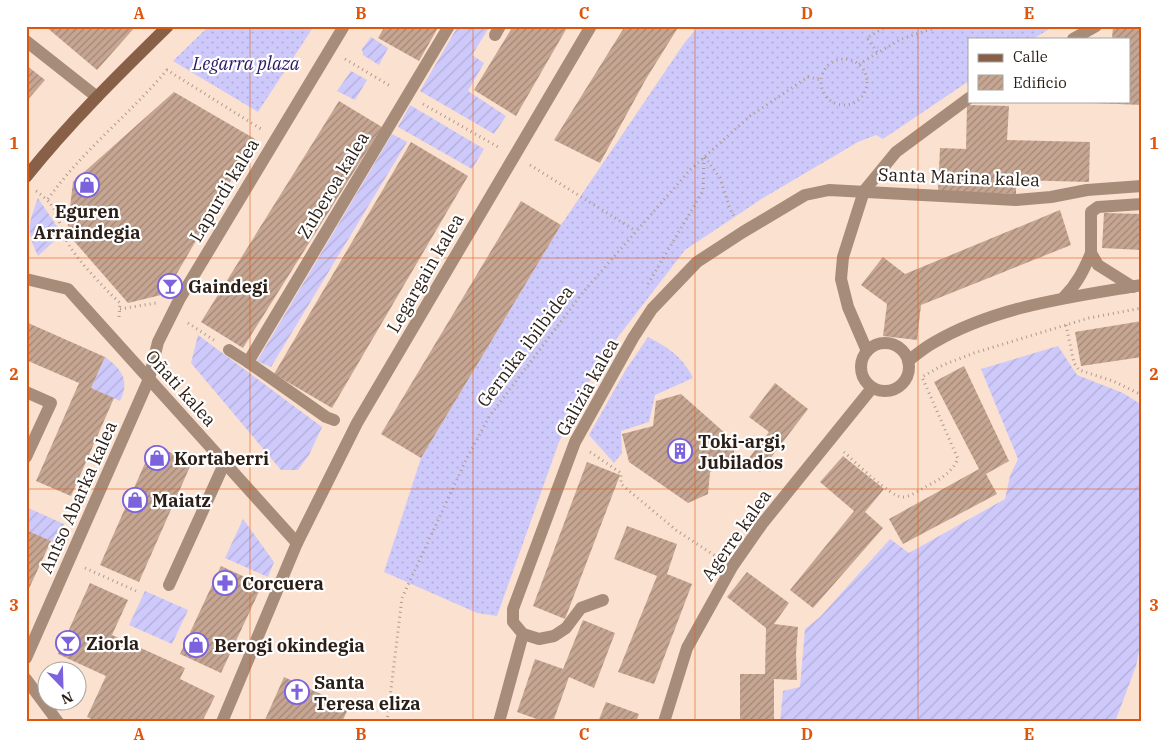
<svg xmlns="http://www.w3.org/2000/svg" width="1168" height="748" font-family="'IBM Plex Serif',serif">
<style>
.grass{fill:url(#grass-dots)}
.garden{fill:url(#garden-furrows)}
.building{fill:url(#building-hatch)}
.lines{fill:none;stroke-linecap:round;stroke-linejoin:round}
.path{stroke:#af9a8c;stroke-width:3;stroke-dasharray:1 4;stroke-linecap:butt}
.lane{stroke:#a78c7a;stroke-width:12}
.street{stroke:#a78c7a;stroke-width:12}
.secondary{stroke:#876047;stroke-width:12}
.grid{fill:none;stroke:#de560c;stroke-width:1;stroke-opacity:0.55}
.labels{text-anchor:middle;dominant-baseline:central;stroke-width:4.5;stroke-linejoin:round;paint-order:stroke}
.park-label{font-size:18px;font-style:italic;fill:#2d1862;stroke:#fff}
.street-label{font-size:18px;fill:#2a1e16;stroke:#fff}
.poi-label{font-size:18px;font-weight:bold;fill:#2a1e16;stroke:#fff;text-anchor:start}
.neatline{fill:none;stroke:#de560c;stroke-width:2}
.grid-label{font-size:16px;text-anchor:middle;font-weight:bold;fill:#de560c}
</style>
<defs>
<pattern id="grass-dots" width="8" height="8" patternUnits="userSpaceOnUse" patternTransform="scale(1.25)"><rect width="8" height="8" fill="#cec9fb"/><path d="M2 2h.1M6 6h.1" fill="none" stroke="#b1acd6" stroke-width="1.8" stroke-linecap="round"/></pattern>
<pattern id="garden-furrows" width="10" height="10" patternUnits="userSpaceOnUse" patternTransform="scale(1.25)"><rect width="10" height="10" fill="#cec9fb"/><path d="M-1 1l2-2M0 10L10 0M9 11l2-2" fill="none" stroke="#b1acd6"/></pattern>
<pattern id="building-hatch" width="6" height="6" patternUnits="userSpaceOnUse" patternTransform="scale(1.25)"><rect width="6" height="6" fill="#c6a692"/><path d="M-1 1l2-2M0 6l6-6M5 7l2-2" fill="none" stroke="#a18776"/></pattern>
</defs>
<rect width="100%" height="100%" fill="#fbe1d0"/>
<!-- grass -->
<g class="grass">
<path d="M209 26H314L258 112 173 61Z"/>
<path d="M699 26H1054L1033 39H969V81L883 139 876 135 858 142 763 198 685 250 601 359 559 442 497 616 477 613 384 572 421 458 561 225 685 42Z"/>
<path d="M648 337C669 348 682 356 693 378L655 395 649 422 621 431 622 453 614 463 589 435 625 371Z"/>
</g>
<!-- garden -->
<g class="garden">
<path d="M458 26H490L472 55 484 63 468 91 506 116 494 134 420 91Z"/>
<path d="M371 37 388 48 379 65 363 55 362 49Z"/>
<path d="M351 71 367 80 355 100 337 91Z"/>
<path d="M410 105 484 149 472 169 398 127Z"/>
<path d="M392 134 407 142 271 367 257 361Z"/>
<path d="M38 198 62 234 38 256C26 230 28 225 38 198Z"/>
<path d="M198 335 322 427 309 455 298 470H281L191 363Z"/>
<path d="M1058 346 1077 375 1123 393 1142 405V637L1136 666 1115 722H780L783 691 800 687 805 629 820 617 890 539 909 553 1005 499 1010 476 1018 459 981 369Z"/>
<path d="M105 357C122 369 130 381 120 401L91 388Z"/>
<path d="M26 507 64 524 55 543 26 530Z"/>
<path d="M243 519 274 562 268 577 225 558Z"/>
<path d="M145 591 188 610 172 644 129 625Z"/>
</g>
<!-- building -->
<g class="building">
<path d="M45 26H136L97 70Z"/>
<path d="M385 26H439L419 61 378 38Z"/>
<path d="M513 26H568L516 116 474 90Z"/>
<path d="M625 26H679L646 79 600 163 554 140Z"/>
<path d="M1113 26H1142V105L1093 103V101H1129V39H1112Z"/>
<path d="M26 65 45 80 26 102Z"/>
<path d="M174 92 255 139 165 294 128 303 67 233 73 182Z"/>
<path d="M339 101 382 127 243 348 201 322Z"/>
<path d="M967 105 1009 106 1007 140 1090 142 1089 182 1016 180V194L938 191 940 148 966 149Z"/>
<path d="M411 142 468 176 332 408 274 374Z"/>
<path d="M521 201 561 225 421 458 381 434Z"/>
<path d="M1060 210 1071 245 921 305 917 340 883 336 887 304 861 285 883 257 905 274Z"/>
<path d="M1104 213 1142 214V250L1102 248Z"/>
<path d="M1142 321V357L1081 366 1075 332Z"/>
<path d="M26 322 105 357 91 388 114 398 71 496 36 481 79 383 26 360Z"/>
<path d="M964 366 1009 461 986 474 997 494 903 544 889 519 979 469 934 382Z"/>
<path d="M775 383 808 409 760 472 746 462 769 432 749 417Z"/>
<path d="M681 394 734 441V462L710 472 708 494 688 503 629 462 622 434 653 426 656 401Z"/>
<path d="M153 445 192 462 139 582 100 565Z"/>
<path d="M843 456 884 489 865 512 883 528 813 608 790 590 854 511 820 482Z"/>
<path d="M587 462 620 475 565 619 533 606Z"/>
<path d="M627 526 677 544 667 574 692 584 654 684 618 672 657 576 614 559Z"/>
<path d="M26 530 51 541 26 595Z"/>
<path d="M221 566 262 585 221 673 180 654Z"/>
<path d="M747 572 789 603 774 624 798 627 796 654 797 680 774 679V722H740V674H765L766 628 727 597Z"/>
<path d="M90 583 128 600 112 635 185 668 180 679 215 696 202 722H98L87 717 106 676 58 654Z"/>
<path d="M583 620 615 633 594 688 569 677 553 722H545L517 712 535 659 563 669Z"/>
<path d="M284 677 349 707 342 722H264Z"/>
<path d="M606 702 639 714 636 722H598Z"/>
</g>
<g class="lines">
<!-- path -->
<g class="path">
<path d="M877 52 867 38 887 26"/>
<path d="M345 59 392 87"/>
<circle cx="844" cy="82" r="23"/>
<path d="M859 64 901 39 941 26"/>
<path d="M423 104 498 147"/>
<path d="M705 157 720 178 730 209 734 216"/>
<path d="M530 165 636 231"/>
<path d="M36 191C63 210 55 221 69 245 80 263 105 289 120 303L119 317"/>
<path d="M48 199C82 151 129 115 167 70L261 129"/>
<path d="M648 284 703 191 704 158"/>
<path d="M120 309 156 303"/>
<path d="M188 323 214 340"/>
<path d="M1066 325 1074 363 1079 370 1113 381 1142 395"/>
<path d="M590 452 621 473V484L676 530 717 557"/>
<path d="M844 452C854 461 891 497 902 497 911 497 919 490 927 486 941 479 951 473 958 459L922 377 943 365 974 353 1089 318 1142 308"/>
<path d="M85 568 136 591"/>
<path d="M387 722 402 598 465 462 489 417 584 291 690 170 750 116 808 77 821 80"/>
</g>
<!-- lane -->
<g class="lane">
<path d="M495 35 500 26"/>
<path d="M1091 253V212L1098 207 1142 204"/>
<path d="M523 634 539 639 554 636 566 628 581 608 603 600"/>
</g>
<!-- street -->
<g class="street">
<path d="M1073 39 1096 26"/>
<path d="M26 41 97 97"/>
<path d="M1091 253 1098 265 1133 287"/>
<path d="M26 279 68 289 297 543"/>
<path d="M1064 297C1077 284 1084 270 1091 253"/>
<circle cx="885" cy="367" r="24"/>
<path d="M229 350 248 362 449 26"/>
<path d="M867 351 848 307 841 279 843 257 864 191 896 152 969 98"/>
<path d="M908 361C916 355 924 348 933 343 996 306 1071 297 1142 285"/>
<path d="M248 362 326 417 334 420"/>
<path d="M26 392 51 403 26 457"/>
<path d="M169 585 225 462"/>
<path d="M26 658 149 379 158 342 179 300 344 26"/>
<path d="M26 679 58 722"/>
<path d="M222 722 297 543 357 423 591 26"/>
<path d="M499 722 523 634 513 622V609L575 442 633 338 652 309 697 262 743 232 805 195 829 190 1016 200 1051 197 1087 190 1142 186"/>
<path d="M664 722 687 648 732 567 762 524 872 388"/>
</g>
<!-- secondary -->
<path class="secondary" d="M26 177C69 123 118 75 168 26"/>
</g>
<!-- grid -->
<path class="grid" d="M250 26V722M473 26V722M695 26V722M918 26V722M26 258H1142M26 489H1142"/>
<!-- icons -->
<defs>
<symbol id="shop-ring" viewBox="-11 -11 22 22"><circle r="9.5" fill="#fff" stroke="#7d62dd" stroke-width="1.5"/><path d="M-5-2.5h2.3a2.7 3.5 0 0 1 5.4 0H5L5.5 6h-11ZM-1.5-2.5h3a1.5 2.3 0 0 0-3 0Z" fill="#7d62dd"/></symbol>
<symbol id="bar-ring" viewBox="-11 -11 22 22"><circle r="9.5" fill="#fff" stroke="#7d62dd" stroke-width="1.5"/><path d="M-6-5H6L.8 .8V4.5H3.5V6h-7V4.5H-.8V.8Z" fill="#7d62dd"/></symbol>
<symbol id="building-ring" viewBox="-11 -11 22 22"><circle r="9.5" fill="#fff" stroke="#7d62dd" stroke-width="1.5"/><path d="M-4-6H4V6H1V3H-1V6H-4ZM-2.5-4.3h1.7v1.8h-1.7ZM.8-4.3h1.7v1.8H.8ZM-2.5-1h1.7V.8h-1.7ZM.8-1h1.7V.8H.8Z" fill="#7d62dd"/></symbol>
<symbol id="pharmacy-ring" viewBox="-11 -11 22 22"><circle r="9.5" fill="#fff" stroke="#7d62dd" stroke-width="1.5"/><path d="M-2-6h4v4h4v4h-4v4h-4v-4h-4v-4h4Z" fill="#7d62dd"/></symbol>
<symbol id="church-ring" viewBox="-11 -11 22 22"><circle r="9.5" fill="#fff" stroke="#7d62dd" stroke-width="1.5"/><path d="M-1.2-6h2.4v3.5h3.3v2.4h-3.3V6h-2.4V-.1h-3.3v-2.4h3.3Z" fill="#7d62dd"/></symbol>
</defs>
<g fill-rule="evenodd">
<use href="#shop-ring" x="73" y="171" width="28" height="28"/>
<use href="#bar-ring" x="156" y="272" width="28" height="28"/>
<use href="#building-ring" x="666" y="437" width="28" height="28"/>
<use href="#shop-ring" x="143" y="444" width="28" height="28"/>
<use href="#shop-ring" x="121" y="486" width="28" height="28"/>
<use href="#pharmacy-ring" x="211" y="569" width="28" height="28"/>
<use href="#bar-ring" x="54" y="629" width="28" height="28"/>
<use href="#shop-ring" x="182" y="631" width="28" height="28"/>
<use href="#church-ring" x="283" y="678" width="28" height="28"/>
</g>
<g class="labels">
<!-- park labels -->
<g class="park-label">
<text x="246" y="63">Legarra plaza</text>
</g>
<!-- street labels -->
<g class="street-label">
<text transform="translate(959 177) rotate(2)">Santa Marina kalea</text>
<text transform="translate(333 185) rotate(-59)">Zuberoa kalea</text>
<text transform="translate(224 190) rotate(-59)">Lapurdi kalea</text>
<text transform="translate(425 273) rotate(-60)">Legargain kalea</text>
<text transform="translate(525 346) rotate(-53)">Gernika ibilbidea</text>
<text transform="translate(587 387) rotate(-61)">Galizia kalea</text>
<text transform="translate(181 388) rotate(48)">Oñati kalea</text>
<text transform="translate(78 497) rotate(-66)">Antso Abarka kalea</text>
<text transform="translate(736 535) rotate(-55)">Agerre kalea</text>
</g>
<!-- poi labels -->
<g class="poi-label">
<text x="87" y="211" text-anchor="middle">Eguren<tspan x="87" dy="21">Arraindegia</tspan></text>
<text x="188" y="286">Gaindegi</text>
<text x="698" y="441">Toki-argi,<tspan x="698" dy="21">Jubilados</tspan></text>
<text x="174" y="458">Kortaberri</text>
<text x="152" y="500">Maiatz</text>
<text x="242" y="583">Corcuera</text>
<text x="86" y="643">Ziorla</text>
<text x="214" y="645">Berogi okindegia</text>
<text x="314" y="682">Santa<tspan x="314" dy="21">Teresa eliza</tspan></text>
</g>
</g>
<!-- border -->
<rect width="1168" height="748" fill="none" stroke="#ffffff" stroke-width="55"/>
<!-- legend -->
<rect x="968" y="38" width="162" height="65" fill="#ffffff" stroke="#aaa5a2"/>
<rect x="978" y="54" width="25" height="8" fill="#876047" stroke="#aaa5a2"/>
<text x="1013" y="62" font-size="15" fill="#2a1e16">Calle</text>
<rect x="978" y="75" width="25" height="15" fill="url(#building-hatch)" stroke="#aaa5a2"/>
<text x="1013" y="88" font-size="15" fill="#2a1e16">Edificio</text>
<!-- north arrow -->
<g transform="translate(62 686) rotate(157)"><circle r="24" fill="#ffffff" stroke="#aaa5a2"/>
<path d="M0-4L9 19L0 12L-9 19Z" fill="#7d62dd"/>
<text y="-8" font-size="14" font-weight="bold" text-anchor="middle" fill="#2a1e16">N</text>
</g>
<rect x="28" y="28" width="1112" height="692" class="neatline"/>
<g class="grid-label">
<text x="139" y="19">A</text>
<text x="361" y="19">B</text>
<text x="584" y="19">C</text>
<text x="807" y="19">D</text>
<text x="1029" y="19">E</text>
<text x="14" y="149">1</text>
<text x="1154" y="149">1</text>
<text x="14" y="380">2</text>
<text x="1154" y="380">2</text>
<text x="14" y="611">3</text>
<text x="1154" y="611">3</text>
<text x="139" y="740">A</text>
<text x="361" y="740">B</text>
<text x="584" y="740">C</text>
<text x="807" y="740">D</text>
<text x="1029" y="740">E</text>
</g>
</svg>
